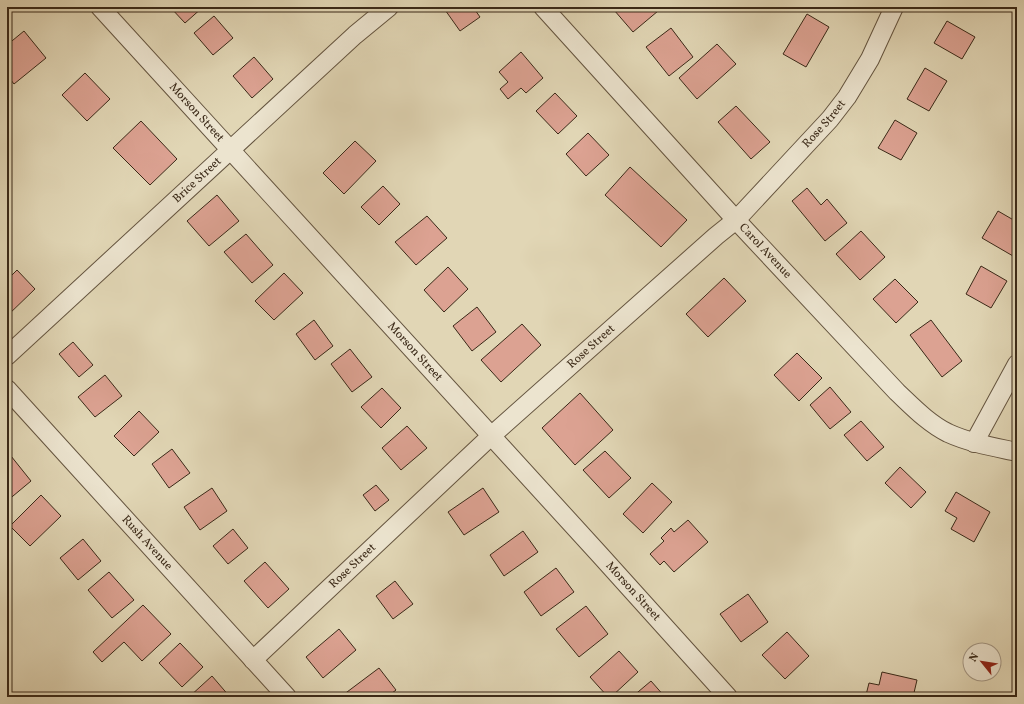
<svg xmlns="http://www.w3.org/2000/svg" width="1024" height="704" font-family="Vollkorn,serif">
<style>
.building{fill:#dca292;stroke:#3a2918}
.lines{fill:none;stroke-linecap:round;stroke-linejoin:round}
.minor-casing{stroke:#64543f;stroke-width:20}
.minor{stroke:#ece4cf;stroke-width:18}
.labels{text-anchor:middle;dominant-baseline:central;stroke-width:3;stroke-linejoin:round;paint-order:stroke}
.street-label{font-size:12px;fill:#3a2918;stroke:#ece4cf}
</style>
<rect width="100%" height="100%" fill="#e1d6b5"/>
<filter id="stains"><feTurbulence type="fractalNoise" baseFrequency=".005" numOctaves="4"/><feColorMatrix values="0 0 0 0 .2 0 0 0 0 .09 0 0 0 0 .02 0 0 0 .5 -.17"/></filter>
<radialGradient id="worn" r=".72"><stop offset=".6" stop-color="#630" stop-opacity="0"/><stop offset="1" stop-color="#630" stop-opacity=".3"/></radialGradient>
<!-- building -->
<g class="building">
<path d="M170 7H203L185 23Z"/>
<path d="M443 7H473L480 17 460 31Z"/>
<path d="M617 7H655L658 11 633 32 614 10Z"/>
<path d="M807 14 829 27 806 67 783 54Z"/>
<path d="M214 16 233 38 213 55 194 33Z"/>
<path d="M947 21 975 37 962 59 934 43Z"/>
<path d="M671 28 693 57 669 76 646 47Z"/>
<path d="M24 31 46 58 14 84 7 75V45Z"/>
<path d="M717 44 736 64 697 99 679 78Z"/>
<path d="M521 52 543 78 526 93 521 88 508 99 500 89 508 82 499 72Z"/>
<path d="M254 57 273 79 252 98 233 76Z"/>
<path d="M925 68 947 81 929 111 907 99Z"/>
<path d="M85 73 110 99 87 121 62 95Z"/>
<path d="M555 93 577 116 558 134 536 111Z"/>
<path d="M736 106 770 142 751 159 718 122Z"/>
<path d="M895 120 917 133 901 160 878 148Z"/>
<path d="M141 121 177 159 150 185 113 148Z"/>
<path d="M588 133 609 155 586 176 566 154Z"/>
<path d="M355 141 376 161 344 194 323 173Z"/>
<path d="M630 167 687 220 661 247 605 195Z"/>
<path d="M383 186 400 204 379 225 361 207Z"/>
<path d="M807 188 821 205 827 199 847 223 825 241 792 201Z"/>
<path d="M217 195 239 221 209 246 187 221Z"/>
<path d="M998 211 1017 222V248L1013 256 982 238Z"/>
<path d="M427 216 447 238 416 265 395 242Z"/>
<path d="M861 231 885 257 860 280 836 254Z"/>
<path d="M246 234 273 265 252 283 224 252Z"/>
<path d="M981 266 1007 281 991 308 966 294Z"/>
<path d="M448 267 468 289 444 312 424 290Z"/>
<path d="M17 270 35 289 7 316V280Z"/>
<path d="M284 273 303 293 274 320 255 301Z"/>
<path d="M724 278 746 301 708 337 686 314Z"/>
<path d="M895 279 918 302 896 323 873 299Z"/>
<path d="M477 307 496 332 472 351 453 326Z"/>
<path d="M314 320 333 346 315 360 296 334Z"/>
<path d="M931 320 962 361 942 377 910 335Z"/>
<path d="M522 324 541 345 501 382 481 360Z"/>
<path d="M73 342 93 365 79 377 59 354Z"/>
<path d="M350 349 372 377 352 392 331 364Z"/>
<path d="M797 353 822 378 799 401 774 375Z"/>
<path d="M105 375 122 396 95 417 78 397Z"/>
<path d="M830 387 851 412 830 429 810 405Z"/>
<path d="M382 388 401 408 381 428 361 407Z"/>
<path d="M580 393 613 430 575 465 542 428Z"/>
<path d="M139 411 159 432 134 456 114 436Z"/>
<path d="M861 421 884 447 867 461 844 435Z"/>
<path d="M407 426 427 448 401 470 382 448Z"/>
<path d="M172 449 190 473 169 488 152 464Z"/>
<path d="M605 451 631 478 609 498 583 470Z"/>
<path d="M11 456 31 481 7 501V459Z"/>
<path d="M900 467 926 492 911 508 885 483Z"/>
<path d="M652 483 672 502 643 533 623 514Z"/>
<path d="M376 485 389 500 375 511 363 495Z"/>
<path d="M212 488 227 511 200 530 184 507Z"/>
<path d="M483 488 499 512 464 535 448 512Z"/>
<path d="M956 492 990 512 974 542 951 529 957 518 945 511Z"/>
<path d="M41 495 61 516 30 546 10 526Z"/>
<path d="M688 520 708 542 674 572 664 561 660 565 650 554 664 541 661 538 671 528 674 532Z"/>
<path d="M233 529 248 548 228 564 213 546Z"/>
<path d="M523 531 538 552 504 576 490 555Z"/>
<path d="M83 539 101 561 78 580 60 558Z"/>
<path d="M265 562 289 589 268 608 244 581Z"/>
<path d="M556 568 574 592 541 616 524 592Z"/>
<path d="M109 572 134 600 112 618 88 590Z"/>
<path d="M395 581 413 604 393 619 376 596Z"/>
<path d="M748 594 768 622 741 642 720 614Z"/>
<path d="M143 605 171 634 142 661 124 642 102 662 93 652Z"/>
<path d="M586 606 608 634 579 657 556 629Z"/>
<path d="M339 629 356 650 323 678 306 657Z"/>
<path d="M787 632 809 656 785 679 762 655Z"/>
<path d="M180 643 203 667 182 687 159 663Z"/>
<path d="M619 651 638 672 611 697H608L590 677Z"/>
<path d="M379 668 396 690 387 697H344L343 695Z"/>
<path d="M882 672 917 680 913 697H876L866 695 869 683 879 685Z"/>
<path d="M212 676 230 697H189Z"/>
<path d="M651 681 665 697H632Z"/>
</g>
<g class="lines">
<defs>
<g id="minor">
<path id="s1" d="M100 7 600 555 728 697"/>
<path id="s2" d="M543 7 736 220 897 392C913 407 928 423 948 433 970 443 994 447 1017 452"/>
<path id="s3" d="M7 356 355 35 389 7"/>
<path id="s4" d="M7 389 287 697"/>
<path d="M974 443 1017 364"/>
<path id="s5" d="M253 660 491 436 716 236 736 220 830 119 847 97 870 59 894 7"/>
</g>
</defs>
<!-- minor casing -->
<use href="#minor" class="minor-casing"/>
<!-- minor -->
<use href="#minor" class="minor"/>
</g>
<g class="labels">
<!-- street labels -->
<g class="street-label">
<text stroke="none"><textPath href="#s1" startOffset="143">Morson Street</textPath></text>
<text stroke="none"><textPath href="#s5" startOffset="784">Rose Street</textPath></text>
<text stroke="none"><textPath href="#s3" startOffset="259">Brice Street</textPath></text>
<text stroke="none"><textPath href="#s2" startOffset="330">Carol Avenue</textPath></text>
<text stroke="none"><textPath href="#s5" startOffset="461">Rose Street</textPath></text>
<text stroke="none"><textPath href="#s1" startOffset="467">Morson Street</textPath></text>
<text stroke="none"><textPath href="#s4" startOffset="208">Rush Avenue</textPath></text>
<text stroke="none"><textPath href="#s5" startOffset="137">Rose Street</textPath></text>
<text stroke="none"><textPath href="#s1" startOffset="791">Morson Street</textPath></text>
</g>
</g>
<!-- margin -->
<rect width="1024" height="704" fill="none" stroke="#e1d6b5" stroke-width="24"/>
<rect x="8" y="8" width="1008" height="688" fill="none" stroke="#3a2918" stroke-width="2"/>
<rect x="12" y="12" width="1000" height="680" fill="none" stroke="#3a2918"/>
<!-- north arrow -->
<g transform="translate(982 662) rotate(300)"><circle r="19" fill="#ece4cf" stroke="#a59986"/>
<path d="M0-3L7 15L0 10L-7 15Z" fill="#8f2418"/>
<text y="-6" font-size="11" font-weight="bold" text-anchor="middle" fill="#3a2918">N</text>
</g>
<rect width="100%" height="100%" filter="url(#stains)"/>
<rect width="100%" height="100%" fill="url(#worn)"/>
</svg>
